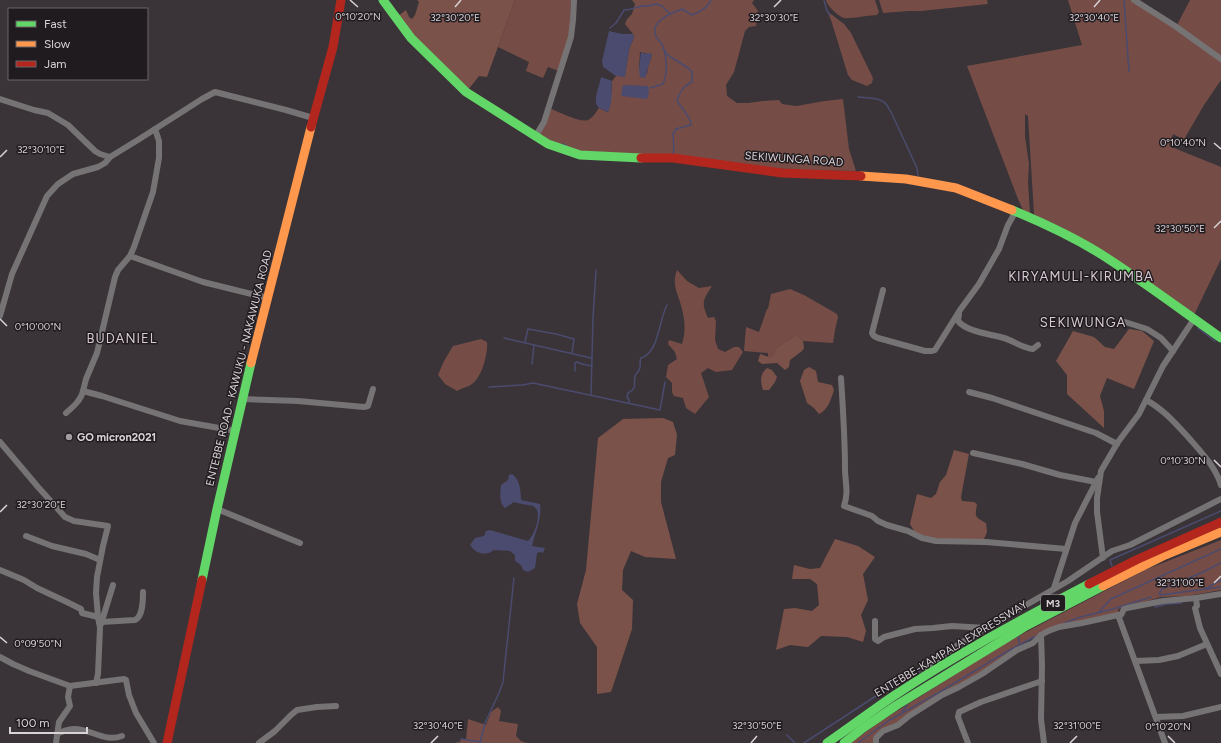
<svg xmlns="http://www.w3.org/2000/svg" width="1221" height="743" font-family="Figtree,sans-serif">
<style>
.green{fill:#764d46;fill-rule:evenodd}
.forest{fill:#7b524a}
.water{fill:#4a4b6f}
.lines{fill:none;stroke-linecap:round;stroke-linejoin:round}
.stream{stroke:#4a4b6f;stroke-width:1.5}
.street{stroke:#767374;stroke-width:6}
.fast{stroke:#63d668;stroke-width:9}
.slow{stroke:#ff974d;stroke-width:9}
.jam{stroke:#b3261e;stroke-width:9}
.ticks{fill:none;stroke:#d9d2d7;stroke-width:1.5}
.poi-dot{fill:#a19b9f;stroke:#201b1f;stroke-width:1.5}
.labels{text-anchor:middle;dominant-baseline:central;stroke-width:3;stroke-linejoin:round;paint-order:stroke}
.shield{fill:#201b1f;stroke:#a29ba0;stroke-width:1}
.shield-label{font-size:10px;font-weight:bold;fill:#d9d2d7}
.street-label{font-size:11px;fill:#d9d2d7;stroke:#201b1f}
.poi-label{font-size:11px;font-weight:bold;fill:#d9d2d7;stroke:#201b1f;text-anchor:start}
.quarter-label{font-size:13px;letter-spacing:1px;fill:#d8c9d3;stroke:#201b1f}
.ticks-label{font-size:10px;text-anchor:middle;fill:#d9d2d7;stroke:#201b1f;stroke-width:3;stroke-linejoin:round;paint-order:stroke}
</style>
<rect width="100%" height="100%" fill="#3a3438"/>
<!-- green -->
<g class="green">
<path d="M515 0H571L570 33 559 71 548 67 543 78 526 71 529 62 498 47Z"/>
<path d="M632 0H754L752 3 758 11 756 26 749 27 745 31 734 72 726 85 727 96 737 103H748L763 101 779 100 782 104 796 106 825 101 843 99 849 149 856 171 792 170 585 153 538 136 551 109C560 112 579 123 588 120 593 118 596 112 599 108L607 112 609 109 612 89V81L616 76H625L629 50 634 37 633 34 625 24 627 19 632 14 635 4ZM640 52 652 55 648 67 647 74 639 69Z"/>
<path d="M826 0H875L879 12 877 15C871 15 849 19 844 18 838 16 827 6 826 0Z"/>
<path d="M879 0H987L988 4 921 11H909L883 13Z"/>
<path d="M1068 0H1132L1147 9 1221 62V80L1204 105 1186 136 1185 140 1173 134 1169 146 1221 167V259L1194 315 1133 271 1059 226 1039 218 1034 214 1028 116 1025 114V137L1029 164 1028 182 1030 214 1024 212 1018 199 967 66 1082 45Z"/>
<path d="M1190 0H1221V56L1177 25Z"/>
<path d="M827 11 844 24 851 33 873 78 872 83 867 86 852 80 848 75 831 20Z"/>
<path d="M677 270 687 281 699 288 712 286C703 300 701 302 708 318L714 317 716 321 715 340 718 349 725 352 734 347H739L743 352 732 370 716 372 708 368 701 373 709 397 695 414 686 408 683 398 674 396 672 392V383L666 377 668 365 677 359 675 352 668 344 669 340 682 344C686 331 685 322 682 309 679 295 671 285 677 270Z"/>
<path d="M790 289 804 295 837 314 838 317 835 330 833 343 803 341 796 335 777 347 773 355 769 357H768V353L744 351 746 327 759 332 767 309H768L771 294Z"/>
<path d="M481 339 487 342C488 354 482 377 472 384 468 387 462 388 457 391L445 384 438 375 444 361 453 346Z"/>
<path d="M1221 540V590L1188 596 1161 597 1118 609 1119 616 1064 627 1047 635 1030 639 973 678 904 719 881 730 874 743H850L884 719 1009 641 1145 570Z"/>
<path d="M498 707 501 711 499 721 518 724 516 736 521 741 527 743H456L457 742H460L461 739 466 740 468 719 486 725 491 712Z"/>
</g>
<!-- forest -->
<g class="forest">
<path d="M417 0H515L487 77 479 76 468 90 411 36 398 16 406 10 409 17 412 19 415 15 419 2Z"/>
<path d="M1129 329 1142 331 1154 341 1134 389 1107 378 1100 396 1104 411V428L1067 394V375L1056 361 1073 331 1094 337 1105 347 1114 349Z"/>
<path d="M796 335 803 341 804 348 802 351 790 360 789 367 785 370 777 363 762 364 758 361 760 354 769 357 773 355 777 347Z"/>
<path d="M809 367 816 371 818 382 832 385 834 390C831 399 828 410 819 414L814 408 807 403 800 381 804 370Z"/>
<path d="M767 368 772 370 777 377 775 382 769 390H763C760 381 760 374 767 368Z"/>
<path d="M663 418 673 422 677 435 675 455 668 458 661 482V502L676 559 645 557 631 551 623 570 622 590 633 600 632 629 611 692 597 694V647L580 623 577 604 586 570 598 438 623 419Z"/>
<path d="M954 450 969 454 961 497 962 501 974 502 977 504C975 517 974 516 986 523L987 532 984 539C967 539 932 542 917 534 914 532 912 527 910 524L917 494 931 498 936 494 940 482 946 475Z"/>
<path d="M835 539 858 546 875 557 863 574 868 600 861 615 866 631 863 642 847 637 821 636 808 647 790 645 776 650 784 609 795 608 812 611 819 605 817 584 810 579H792L794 565 810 569 820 568Z"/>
</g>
<!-- water -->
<g class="water">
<path d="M609 31 622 34H633L634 37 629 50 625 77 616 76 603 67 602 61Z"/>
<path d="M641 52 645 54 649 53 652 54 645 78 640 77 639 69Z"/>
<path d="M601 77 612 81C611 91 613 103 608 112L599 108 596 104C595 95 599 87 601 77Z"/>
<path d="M623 85 648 86 649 93 647 99 621 96Z"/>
<path d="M512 474C520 479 521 492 521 500L540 504C542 519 535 532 532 546L545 548 543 553 540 552 537 553 535 568 528 572 523 570 521 565 515 561V555L510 551 494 550C486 557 475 553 470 545L475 538 484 536 486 531 490 530 528 541C534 536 544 511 533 506 531 505 519 504 514 502L505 508C499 503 500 493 501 485L508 480 509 475Z"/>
</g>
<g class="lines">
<!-- stream -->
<g class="stream">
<path d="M824 0 827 11 830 15"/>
<path d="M1124 0 1129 72"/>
<path d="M610 28 616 23 624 10C631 10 636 7 642 6 647 6 651 6 656 4L662 6 670 14"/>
<path d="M663 49 669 56 688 68 692 72V82C683 87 681 90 677 100 681 109 691 116 691 125L676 129 673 134 674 148 673 154"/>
<path d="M650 88 663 84C668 73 667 55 662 44 660 41 656 38 655 34 652 20 672 13 682 9L692 15C700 12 708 8 711 0"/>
<path d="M858 97C866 98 879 97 886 104 888 106 889 110 891 112L917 168 918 176"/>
<path d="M562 144 566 145"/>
<path d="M1198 328 1215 341"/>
<path d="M504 338 591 358"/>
<path d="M525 342 528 329 556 334 574 339 572 353"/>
<path d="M532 364 534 345"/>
<path d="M575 371V363L577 362 582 364 592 366"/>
<path d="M489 387 522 385 533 383 660 410 665 382"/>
<path d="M591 395 593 318 596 270"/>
<path d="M629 403V400L627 397 628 393C638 387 633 386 635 376 636 373 640 371 640 367 641 364 639 361 641 358 659 353 659 319 667 305"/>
<path d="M1112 566 1110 560 1221 511"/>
<path d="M1205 589 1221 580"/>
<path d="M1159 594 1162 589 1201 573 1221 563"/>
<path d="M1160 595 1221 587"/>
<path d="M1155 607 1167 604 1182 603"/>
<path d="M1099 612 1111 599 1221 549"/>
<path d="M1063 624 1077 618 1113 609 1151 597"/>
<path d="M1018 635 1020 645"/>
<path d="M902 712 907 705"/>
<path d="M787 735 795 743"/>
<path d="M461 739 481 742"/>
<path d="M480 743 485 723 499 693 503 682 514 578"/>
<path d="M804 743 902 679 915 672H920"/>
<path d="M858 743 888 721 938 693 1006 652 1036 636"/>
</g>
<!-- street -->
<g class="street">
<path d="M1134 0 1175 26 1221 59"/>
<path d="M0 99 34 110 48 113 68 125 95 151 100 154 110 157 141 138 202 99 215 92 286 110 313 118"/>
<path d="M535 137 544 122 571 37 573 20 574 0"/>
<path d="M130 256 203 282 268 298"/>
<path d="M883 290 872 333 874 336 878 338 925 351H932L935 350 960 310 979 284 999 249 1008 225 1016 211"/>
<path d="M959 314 958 321C967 332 990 334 1004 338 1014 341 1022 348 1033 349L1038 345"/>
<path d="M0 316 12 274 47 196 58 184 73 174 98 167 105 163 110 157"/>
<path d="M1125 322 1147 329 1161 338 1173 351"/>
<path d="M841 378C843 409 845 439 845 469 845 483 849 491 844 506L872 516 878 521 887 525 908 531 922 538 936 541 986 542 1066 549"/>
<path d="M83 391 86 379 97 353 115 277 118 270 130 256 134 247 153 192 159 158V141L155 129"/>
<path d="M969 392 992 398 1096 433 1117 444"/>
<path d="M242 399 298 401 364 407 368 406 373 389"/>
<path d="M1146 400C1163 409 1175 423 1188 437 1201 452 1215 466 1221 485"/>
<path d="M66 413C73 407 81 400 83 391L102 396 180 421 236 431"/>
<path d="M0 442 38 487 65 517 74 521 108 526 103 546 97 577 96 593 98 617 100 628 98 674 96 683"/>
<path d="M973 453 1022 464 1060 475 1096 482"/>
<path d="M217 509 300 543"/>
<path d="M26 536 52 546 86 554 100 560"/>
<path d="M1103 558 1097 512V498L1101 471 1118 442 1139 414 1163 366 1194 319 1196 321"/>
<path d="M0 570 24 580 37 588 69 603 81 609 82 613 98 617"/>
<path d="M1054 588 1075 523 1098 478"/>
<path d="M1221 594 1196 598 1197 606 1195 608 1200 628 1221 674"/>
<path d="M1118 615H1121L1124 609 1127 608 1163 601 1196 598"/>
<path d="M875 621V639L878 641 884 637 915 629 933 628 952 626 986 628"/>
<path d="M101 622 135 620C143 616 143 601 143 592"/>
<path d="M101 624 113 585"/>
<path d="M1041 635 1042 665 1041 719 1044 743"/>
<path d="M0 657 13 664 29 671 70 686 124 679 126 680 129 695 136 713 154 743"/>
<path d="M1136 661 1159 660 1178 656 1207 644"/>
<path d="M924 675 928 666 931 663 944 654 977 633 1068 581 1112 551 1130 545 1221 499"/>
<path d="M1156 717 1183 716 1221 707"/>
<path d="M58 733C62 732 68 729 73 729 90 728 105 743 122 736"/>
<path d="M56 743 59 722 70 706 68 697 70 686"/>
<path d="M259 743 275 731 291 715 297 710 317 707 336 706"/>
<path d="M876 743V738L883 731 898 725 909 716 942 695 959 687 982 674 1017 650 1033 643 1041 635 1048 631 1059 627 1082 623 1118 615 1165 743"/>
<path d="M968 743 958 717 959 712 981 702 1042 681"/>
</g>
<!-- fast -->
<g class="fast">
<path d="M383 0 411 38 466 92 548 144 580 155 641 158"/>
<path d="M1012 210C1046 224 1080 240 1110 260 1148 285 1184 312 1221 338"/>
<path d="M202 580 217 509 251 363"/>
<path d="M827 743C849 728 870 712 892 697 955 655 1022 619 1089 584"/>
<path d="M844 743 863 728 897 705 1026 626 1103 586"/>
</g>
<!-- slow -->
<g class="slow">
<path d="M861 176 906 179 956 188 1012 210"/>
<path d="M251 363 311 127"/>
<path d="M1103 586 1165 555 1221 532"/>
</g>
<!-- jam -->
<g class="jam">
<path d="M311 127 333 47 341 0"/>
<path d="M641 158H673L782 173 861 176"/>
<path d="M1089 584 1136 560 1221 522"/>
<path d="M167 743 202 580"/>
</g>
</g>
<!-- ticks -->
<path class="ticks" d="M350 0 358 7M455 7 461 0M774 7 781 0M1094 7 1100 0M1214 143 1221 149M0 157 7 150M1214 228 1221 221M0 319 7 326M1214 460 1221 467M0 512 7 505M1214 583 1221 576M0 637 7 643M1168 736 1175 743M431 743 438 736M751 743 757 736M1070 743 1077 736"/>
<!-- markers -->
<circle class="poi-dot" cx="69" cy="437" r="4"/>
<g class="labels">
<!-- shield labels -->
<rect class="shield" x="1041" y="595" width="24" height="16" rx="3"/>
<g class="shield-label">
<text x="1053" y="603">M3</text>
</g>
<!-- street labels -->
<g class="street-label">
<text transform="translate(794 159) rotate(4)">SEKIWUNGA ROAD</text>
<text transform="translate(239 368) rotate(-76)">ENTEBBE ROAD - KAWUKU - NAKAWUKA ROAD</text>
<text transform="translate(951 649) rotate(-31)">ENTEBBE-KAMPALA EXPRESSWAY</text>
</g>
<!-- poi labels -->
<g class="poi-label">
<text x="77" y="437">GO micron2021</text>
</g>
<!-- quarter labels -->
<g class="quarter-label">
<text x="1081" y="276">KIRYAMULI-KIRUMBA</text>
<text x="1083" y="322">SEKIWUNGA</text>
<text x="122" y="338">BUDANIEL</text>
</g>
</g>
<g class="ticks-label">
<text x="358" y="20">0°10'20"N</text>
<text x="455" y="21">32°30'20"E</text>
<text x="774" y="21">32°30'30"E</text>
<text x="1094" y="21">32°30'40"E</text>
<text x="1183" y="146">0°10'40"N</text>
<text x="41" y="153">32°30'10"E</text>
<text x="1180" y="232">32°30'50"E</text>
<text x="38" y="330">0°10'00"N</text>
<text x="1183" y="464">0°10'30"N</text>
<text x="41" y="508">32°30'20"E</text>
<text x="1180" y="586">32°31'00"E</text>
<text x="38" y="647">0°09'50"N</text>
<text x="438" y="729">32°30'40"E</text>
<text x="757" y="729">32°30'50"E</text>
<text x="1077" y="729">32°31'00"E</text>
<text x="1168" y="730">0°10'20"N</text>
</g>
<!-- legend -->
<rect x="8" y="8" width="140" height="72" fill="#201b1f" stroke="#6a6469"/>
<rect x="16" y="21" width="20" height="6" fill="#63d668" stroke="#6a6469"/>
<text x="44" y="28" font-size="12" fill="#d9d2d7">Fast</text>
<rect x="16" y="41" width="20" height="6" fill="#ff974d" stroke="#6a6469"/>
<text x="44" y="48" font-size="12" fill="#d9d2d7">Slow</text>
<rect x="16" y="61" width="20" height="6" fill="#b3261e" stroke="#6a6469"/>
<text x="44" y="68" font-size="12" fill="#d9d2d7">Jam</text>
<!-- scale -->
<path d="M10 727v6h77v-6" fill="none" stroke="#d9d2d7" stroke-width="2"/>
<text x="16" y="727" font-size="12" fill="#d9d2d7" stroke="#201b1f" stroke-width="3" paint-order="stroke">100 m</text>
</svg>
